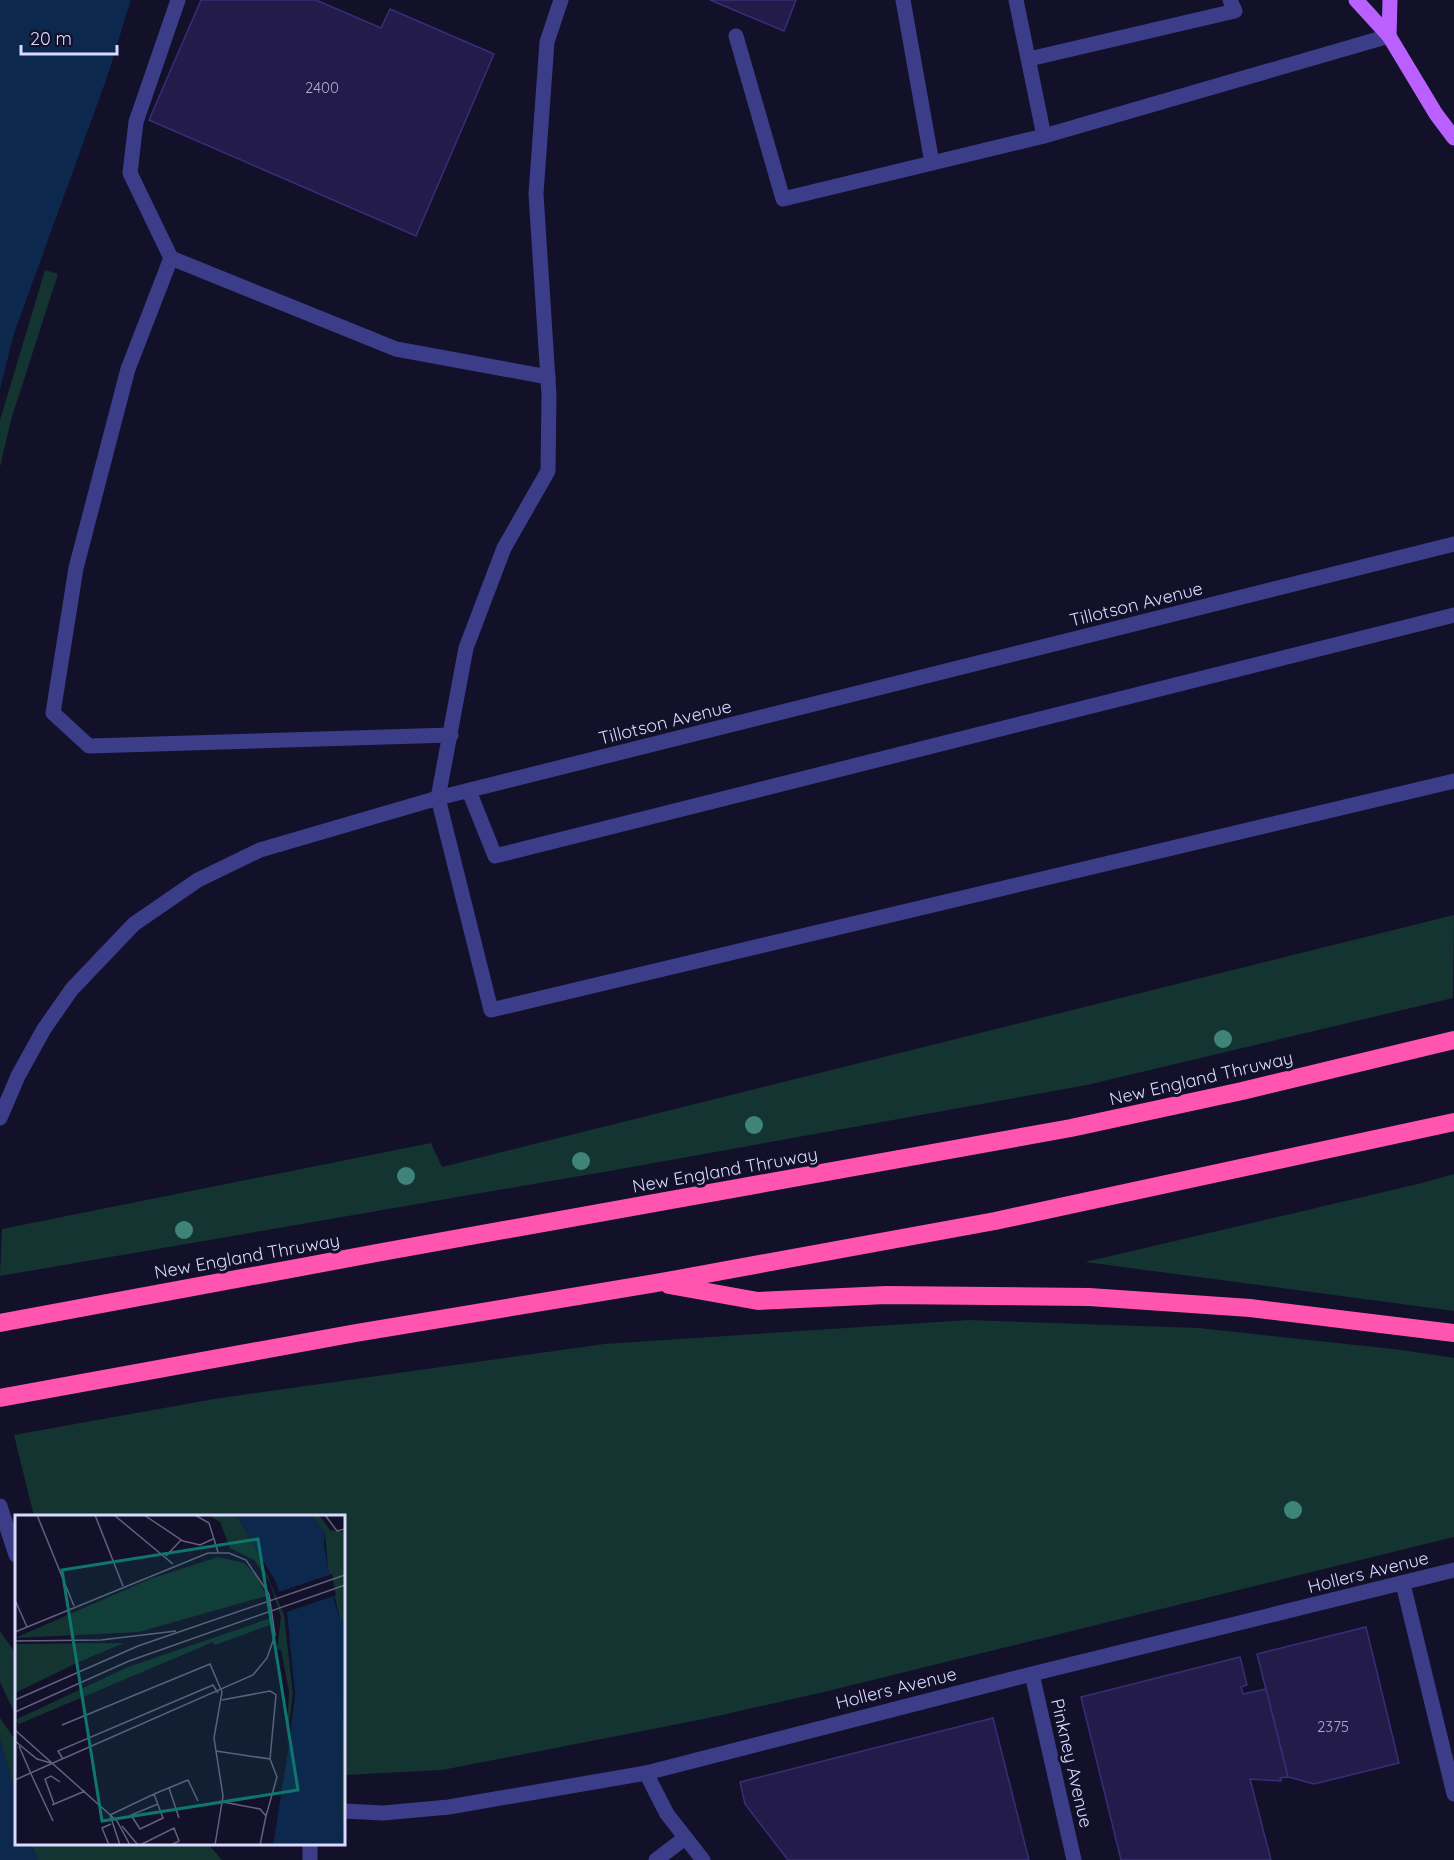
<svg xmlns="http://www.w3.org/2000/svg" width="1454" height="1860" font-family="Quicksand,sans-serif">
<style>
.green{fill:#133431}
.water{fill:#0c284d}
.pier{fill:#13102a}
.building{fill:#231c4b;stroke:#382e77;stroke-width:1.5}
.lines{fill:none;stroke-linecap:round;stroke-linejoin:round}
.minor{stroke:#3b3d89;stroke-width:15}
.major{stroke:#ba60ff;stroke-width:15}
.highway{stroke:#ff54b0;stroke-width:18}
.tree{fill:#3f8479}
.labels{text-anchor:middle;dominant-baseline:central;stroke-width:6;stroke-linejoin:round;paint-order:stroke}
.number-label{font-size:15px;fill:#adaad2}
.street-label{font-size:18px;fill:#dbd9ff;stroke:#13102a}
.inset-road{fill:none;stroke:#63607f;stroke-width:1.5}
.view{fill:#0f766e;fill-opacity:0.15;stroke:#0f766e;stroke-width:3}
.inset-edge{fill:none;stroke:#dbd9ff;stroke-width:3}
</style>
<rect width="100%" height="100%" fill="#13102a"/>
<!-- green -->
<g class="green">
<path d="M45 270 58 274 11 420 0 467V420Z"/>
<path d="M1454 915 1453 998 1087 1085 615 1170 0 1276 2 1229 431 1143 442 1167Z"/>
<path d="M1454 1174V1311L1085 1262 1422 1183Z"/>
<path d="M968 1320 1199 1328 1402 1350 1454 1358V1537L828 1691 704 1719 442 1770 344 1775V1516H34L14 1435 214 1399 604 1344Z"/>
<path d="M0 1631 16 1654V1716L0 1682Z"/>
<path d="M0 1718 16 1741V1794L0 1740Z"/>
<path d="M32 1844H208L222 1860H37Z"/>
</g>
<!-- water -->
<g class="water">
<path d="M0 0H131L108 75 14 334 0 389Z"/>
<path d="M0 1740 16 1794V1844H32L37 1860H0Z"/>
</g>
<!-- pier -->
<path class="pier" d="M131 0H134L110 76 17 335 3 390 0 392 14 334 108 75Z"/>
<!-- building -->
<g class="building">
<path d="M201 0H316L381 28 390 9 494 54 416 236 149 120Z"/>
<path d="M710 0H796L784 31Z"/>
<path d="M1366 1627 1399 1763 1314 1784 1288 1777 1257 1654Z"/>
<path d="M1240 1657 1247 1685 1241 1687 1243 1694 1266 1689 1288 1777 1280 1778 1281 1781 1250 1779 1271 1860H1121L1081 1697Z"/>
<path d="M993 1718 1029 1860H788L745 1804 740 1782Z"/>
</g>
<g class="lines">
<!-- minor -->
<g class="minor">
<path d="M178 0 136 122 130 173 171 258 396 349 548 377"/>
<path d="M561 0 547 42 536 194 549 395 548 471 504 548 466 648 438 798 491 1010 1454 781"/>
<path d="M903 0 932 163"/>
<path d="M1016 0 1044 136 1389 36"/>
<path d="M736 36 783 199 1044 136"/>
<path d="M1029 59 1235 11 1230 0"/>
<path d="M171 258 128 369 76 568 53 713 89 746 451 735"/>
<path d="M469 791 495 856 1454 615"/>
<path d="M0 1118 18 1076 44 1029 72 989 134 924 198 880 260 850 438 798 1454 544"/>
<path d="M0 1506 16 1555"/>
<path d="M1403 1584 1454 1794"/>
<path d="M1032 1674 1074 1860"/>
<path d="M646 1773 667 1814 703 1860"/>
<path d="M344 1811 383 1813 449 1807 646 1773 1032 1674 1454 1570"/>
<path d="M310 1844V1860"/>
<path d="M656 1860 685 1838"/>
</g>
<!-- major -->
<g class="major">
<path d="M1356 0 1389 36 1436 114 1454 138"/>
<path d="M1389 36 1390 0"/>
</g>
<!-- highway -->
<g class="highway">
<path d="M669 1285 758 1301 886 1295 1089 1297 1250 1308 1454 1333"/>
<path d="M0 1323 382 1252 1071 1128 1242 1091 1454 1040"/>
<path d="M0 1398 356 1333 656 1283 995 1221 1454 1122"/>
</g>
</g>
<!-- trees -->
<g class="tree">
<circle cx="1223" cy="1039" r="9"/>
<circle cx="754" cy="1125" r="9"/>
<circle cx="581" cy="1161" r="9"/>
<circle cx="406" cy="1176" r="9"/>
<circle cx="184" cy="1230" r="9"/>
<circle cx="1293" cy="1510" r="9"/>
</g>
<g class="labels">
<!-- number labels -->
<g class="number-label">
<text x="322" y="87">2400</text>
<text x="1333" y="1726">2375</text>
</g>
<!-- street labels -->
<g class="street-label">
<text transform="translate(1136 604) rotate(-14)">Tillotson Avenue</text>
<text transform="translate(665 722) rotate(-14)">Tillotson Avenue</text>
<text transform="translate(1201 1078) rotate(-13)">New England Thruway</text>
<text transform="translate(725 1170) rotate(-10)">New England Thruway</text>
<text transform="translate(247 1256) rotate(-10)">New England Thruway</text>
<text transform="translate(1368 1572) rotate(-14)">Hollers Avenue</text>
<text transform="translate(896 1688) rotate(-14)">Hollers Avenue</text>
<text transform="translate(1072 1763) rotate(77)">Pinkney Avenue</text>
</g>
</g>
<!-- overview -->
<g transform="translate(15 1515)">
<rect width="330" height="330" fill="#13102a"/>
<path d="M193 0H221L248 45 244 41 270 102 278 179 271 240 274 176 266 135 262 134 266 102 255 68 239 45 215 33 205 7ZM296 0H304L315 15 330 17V330H304L325 104 313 55 310 17ZM203 42 229 48 241 60 251 81 124 117 0 123 135 64ZM256 103 257 109 200 130 198 127 4 209 0 205 113 152ZM109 128 66 146 0 178V129Z" fill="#133431"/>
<path d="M221 0H296L310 17 309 31 319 86 325 104 330 106 326 289 330 330H258L280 179 273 132 274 114 261 67Z" fill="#0c284d"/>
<path d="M244 40 264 77 317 59 321 80 272 97 280 179 274 230 258 330 278 179 269 99Z" fill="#13102a"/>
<path class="inset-road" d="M22 0 59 91M80 0 108 71M99 0 158 49M129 0 168 26 185 30 198 24M180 0 194 8 203 37M310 0 322 16 330 14M151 41 166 25M0 85 12 112M0 117 193 38H214L231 45 254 79 260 120 252 143 238 160 38 248M0 126 86 125 161 116M0 185 123 131 330 60M207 185 255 176 261 180 255 244M0 197 114 146 330 70M47 210 195 149 207 177 199 223 208 281 200 330M0 215 102 306 115 330M0 226 22 244 36 248M4 231 16 259M201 236 255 244 262 262 251 301M48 244 43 236 198 170 203 178M16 259 38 306M0 265 38 248M154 273 164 303M139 279 173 265 183 286M208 287 245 294 251 301 245 330M39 289 30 264 36 261 45 267M37 290 70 276M95 300 139 279 148 303 125 314 116 300 143 289M95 300 105 330M107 311 123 330M94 330 87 313 96 309M125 330 159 313 164 326 156 330"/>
<path class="view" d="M243 24 283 275 87 306 47 55Z"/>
<rect width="330" height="330" class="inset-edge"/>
</g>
<!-- scale -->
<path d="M21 45v9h96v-9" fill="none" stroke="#dbd9ff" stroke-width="3"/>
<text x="30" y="45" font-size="18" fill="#dbd9ff" stroke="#13102a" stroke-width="4.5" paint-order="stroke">20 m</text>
</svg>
